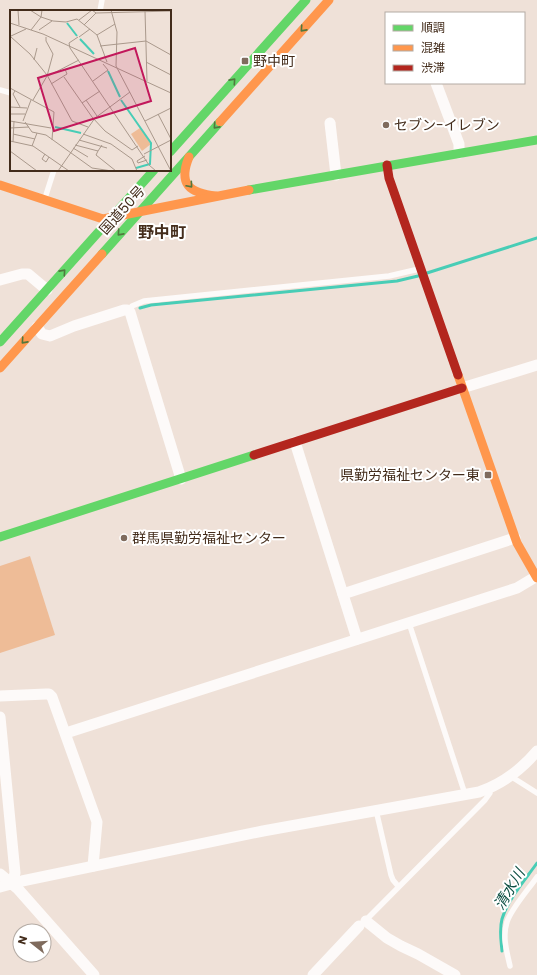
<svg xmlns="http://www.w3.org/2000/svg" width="537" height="975" font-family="Poppins,'Noto Sans JP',sans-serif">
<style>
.green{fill:#eebc97}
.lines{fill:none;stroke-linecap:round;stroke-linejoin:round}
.stream{stroke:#48cdb6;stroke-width:3}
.lane{stroke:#fdfaf9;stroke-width:5.5}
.street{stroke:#fdfaf9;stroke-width:11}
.fast{stroke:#63d668;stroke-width:9}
.slow{stroke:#ff974d;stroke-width:9}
.jam{stroke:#b3261e;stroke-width:9}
.oneway{stroke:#51783e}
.poi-dot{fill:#7f6b5d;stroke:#fff;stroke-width:1.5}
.labels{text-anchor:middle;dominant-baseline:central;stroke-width:4;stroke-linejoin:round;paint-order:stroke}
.poi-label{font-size:14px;fill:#432c1b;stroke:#fff;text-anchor:start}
.street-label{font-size:14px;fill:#432c1b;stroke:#fff}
.water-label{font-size:15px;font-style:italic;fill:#0e5044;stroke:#fff}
.quarter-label{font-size:16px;font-weight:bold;fill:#432c1b;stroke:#fff}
.inset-river{fill:none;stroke:#48cdb6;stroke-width:2}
.inset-road{fill:none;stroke:#aa998c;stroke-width:1}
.view{fill:#c2185b;fill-opacity:0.15;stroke:#c2185b;stroke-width:2}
.inset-edge{fill:none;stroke:#432c1b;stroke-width:2}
</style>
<rect width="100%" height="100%" fill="#efe1d8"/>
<!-- green -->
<path class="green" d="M30 556 55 635 0 653V566Z"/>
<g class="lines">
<!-- stream -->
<g class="stream">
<path d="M427 273 537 238"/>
<path d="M140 308 151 305 397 281 418 276"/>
<path d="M502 951C501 940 499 930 502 919 508 899 525 880 537 863"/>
</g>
<!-- lane -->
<g class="lane">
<path d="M100 11 102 0"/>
<path d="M0 90 11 93"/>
<path d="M45 198 54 170"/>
<path d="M129 311 132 306 144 301 389 276 419 269"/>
<path d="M409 623 465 794"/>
<path d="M511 775 515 779 537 793"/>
<path d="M376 810 391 875 393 880 398 886"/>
<path d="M364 922 485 800 490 793 489 788"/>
<path d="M510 966C507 953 502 936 507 922 511 909 528 890 537 877"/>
</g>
<!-- street -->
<g class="street">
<path d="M436 83 459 144V153"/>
<path d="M330 123 336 175"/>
<path d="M0 280 22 274H28L47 290"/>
<path d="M37 327 42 334 50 336 74 326 124 310H127L130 312 181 479"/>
<path d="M462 388 537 365"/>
<path d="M295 442 357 639"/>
<path d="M343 594 515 538"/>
<path d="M0 696 46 694H49L52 697 97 822 93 866"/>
<path d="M0 717 15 873 12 884"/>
<path d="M66 733 517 588 537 576"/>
<path d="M0 874 18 889 94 975"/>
<path d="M0 887 22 881 263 831 479 792C502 784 521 770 537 751"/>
<path d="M366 921 387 938 401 946 418 954 455 975"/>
<path d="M313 975 359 926"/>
</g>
<!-- fast -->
<g class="fast">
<path d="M170 152 306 0"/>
<path d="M249 190 537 140"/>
<path d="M102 254 220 122"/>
<path d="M0 342 154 170"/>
<path d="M0 537 254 455"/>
</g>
<!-- slow -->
<g class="slow">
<path d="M220 122 329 0"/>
<path d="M189 157C178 184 189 193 216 196"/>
<path d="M0 185 103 219 249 190"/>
<path d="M0 368 102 254"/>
<path d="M458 375 517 543 537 578"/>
</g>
<!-- jam -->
<g class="jam">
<path d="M387 165 389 178 458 375"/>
<path d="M254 455 462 388"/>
</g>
</g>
<!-- one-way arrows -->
<defs><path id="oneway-chevron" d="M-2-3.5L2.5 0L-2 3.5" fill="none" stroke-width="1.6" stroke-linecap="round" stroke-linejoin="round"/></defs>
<g class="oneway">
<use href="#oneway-chevron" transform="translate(303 29) rotate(132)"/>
<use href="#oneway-chevron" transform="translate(233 81) rotate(-48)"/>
<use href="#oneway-chevron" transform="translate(216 126) rotate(132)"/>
<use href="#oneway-chevron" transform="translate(190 185) rotate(49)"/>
<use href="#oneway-chevron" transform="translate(120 233) rotate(132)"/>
<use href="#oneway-chevron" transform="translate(63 272) rotate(-48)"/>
<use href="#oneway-chevron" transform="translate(24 341) rotate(132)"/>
</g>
<!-- markers -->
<g class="poi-dot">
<rect x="241" y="57" width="8" height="8" rx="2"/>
<circle cx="386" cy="125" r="4"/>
<rect x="484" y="471" width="8" height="8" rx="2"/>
<circle cx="124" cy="538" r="4"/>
</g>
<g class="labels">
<!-- poi labels -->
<g class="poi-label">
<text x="253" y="61">野中町</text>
<text x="394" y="125">セブン-イレブン</text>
<text x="480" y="475" text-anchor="end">県勤労福祉センター東</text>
<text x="132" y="538">群馬県勤労福祉センター</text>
</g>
<!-- street labels -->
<g class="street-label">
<text transform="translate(122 210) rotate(-48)">国道50号</text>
</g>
<!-- water labels -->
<g class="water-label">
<text transform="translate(509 889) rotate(-59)">清水川</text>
</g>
<!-- quarter labels -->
<g class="quarter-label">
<text x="162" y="232">野中町</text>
</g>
</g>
<!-- overview -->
<g transform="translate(10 10)">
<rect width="161" height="161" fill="#efe1d8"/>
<path d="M130 118 141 134 132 141 121 124Z" fill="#eebc97"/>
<path class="inset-river" d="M57 13 67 26M70 29 84 44M98 61 110 87M111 90 141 133 140 154 126 158M45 117 71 123"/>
<path class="inset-road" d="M8 0 9 15M20 0 31 7 43 11 56 12 67 9M82 0 86 3 161 1M101 0 107 22 106 56 161 161M135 1 137 71M67 9 87 25 97 52M69 10 82 0M0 13 33 24 161 83M74 15 86 3M21 20 31 7 32 0M29 20 42 11M87 25 105 14M1 26 16 19M1 27 20 44 37 65 62 111 78 117M68 27 59 33 60 38 139 155 146 161M69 27 80 19M90 36 136 31 161 45M24 50 27 38M136 52 161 65M38 66 69 50M54 67 82 107 95 121 122 140 128 136M83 71 98 60 93 54M41 74 57 64 55 59M0 78 44 102M5 81 3 84 10 97M23 90 37 66 43 44 36 31V27M76 90 87 106M72 93 90 81M0 97 17 98M0 104H15M148 104 161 129M0 111 41 118M13 111 21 90M135 111 161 98M15 112 22 122 36 125 82 158 102 161M0 118 19 117M3 124 25 129M73 124 101 134 122 149 127 161M42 130 44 102M69 130 97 138M0 131 23 136 59 161M3 132 4 111M65 135 88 141 92 135M22 136 27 123M63 138 78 147M0 141 27 161M88 141 86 145 106 161M35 144 32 149 36 152 39 147M134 144 161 130M135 146 127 151 128 153 137 150M48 161 85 108 120 82"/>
<path class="view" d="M125 38 141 91 44 121 28 68Z"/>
<rect width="161" height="161" class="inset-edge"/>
</g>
<!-- legend -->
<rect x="385" y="12" width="140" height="72" fill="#ffffff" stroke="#b4aba4"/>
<rect x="393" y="25" width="20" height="6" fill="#63d668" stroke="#b4aba4"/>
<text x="421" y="32" font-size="12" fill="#432c1b">順調</text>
<rect x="393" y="45" width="20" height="6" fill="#ff974d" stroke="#b4aba4"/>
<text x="421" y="52" font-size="12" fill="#432c1b">混雑</text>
<rect x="393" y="65" width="20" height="6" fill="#b3261e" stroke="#b4aba4"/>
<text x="421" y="72" font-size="12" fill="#432c1b">渋滞</text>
<!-- north arrow -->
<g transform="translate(32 943) rotate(287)"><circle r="19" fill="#ffffff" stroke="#b4aba4"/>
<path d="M0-3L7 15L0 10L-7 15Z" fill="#7f6b5d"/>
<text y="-6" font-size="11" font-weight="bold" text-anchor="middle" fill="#432c1b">N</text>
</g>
</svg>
